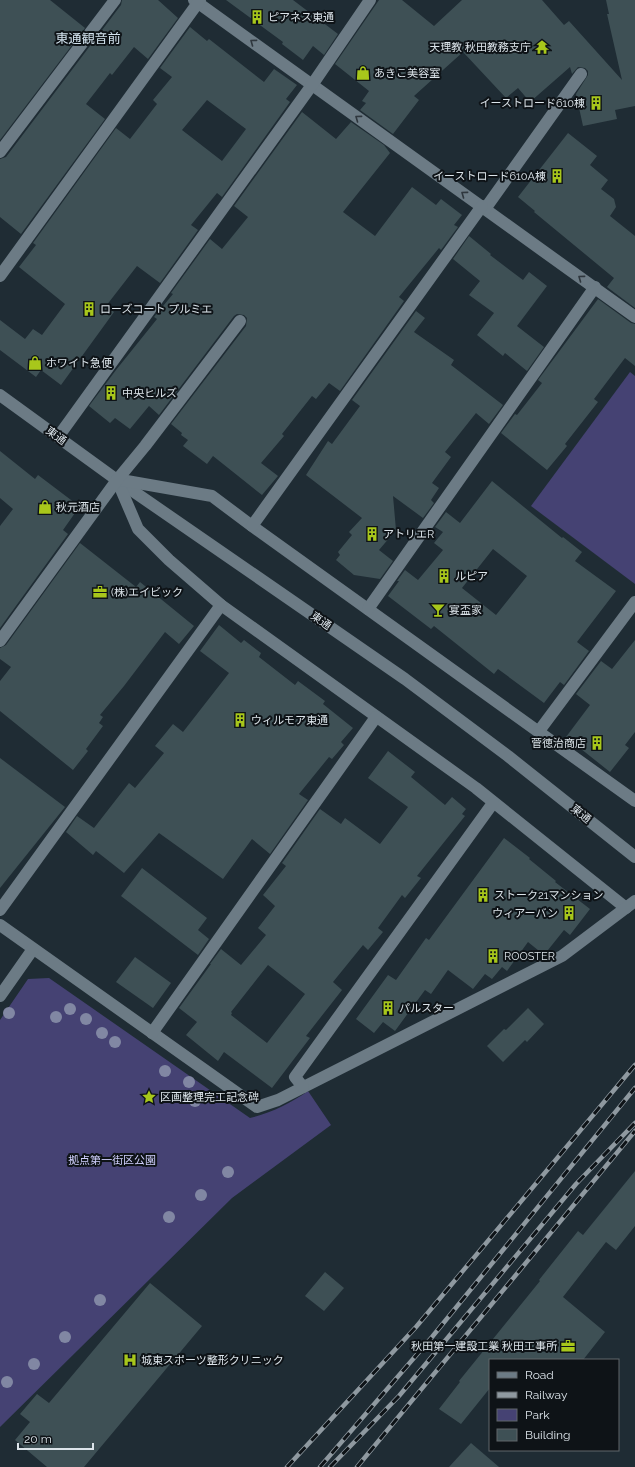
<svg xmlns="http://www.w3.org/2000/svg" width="635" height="1467" font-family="Raleway,'Noto Sans JP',sans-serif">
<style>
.green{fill:#454273}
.building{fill:#3e5055;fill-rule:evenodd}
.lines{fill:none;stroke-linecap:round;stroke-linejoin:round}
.minor{stroke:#6c7b85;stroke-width:12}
.rail-casing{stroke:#8f99a0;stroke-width:4.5}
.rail{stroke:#0e1317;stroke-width:3;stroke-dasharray:9;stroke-linecap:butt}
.tree{fill:#8187a3}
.oneway{stroke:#2f373e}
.labels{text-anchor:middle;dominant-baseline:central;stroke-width:4;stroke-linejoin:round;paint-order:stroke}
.poi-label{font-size:11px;fill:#dce4ea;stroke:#0e1317;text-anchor:start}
.street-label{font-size:11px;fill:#dce4ea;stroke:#0e1317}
.park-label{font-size:11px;fill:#d1d1fe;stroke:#0e1317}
.quarter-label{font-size:13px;fill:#d2e2ee;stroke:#0e1317}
</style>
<rect width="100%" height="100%" fill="#1f2c34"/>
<!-- green -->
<g class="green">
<path d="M630 372 635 376V584L531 506Z"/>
<path d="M49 978 250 1118C271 1113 291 1103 308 1091L331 1125 232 1198 0 1427V1020L28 979Z"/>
</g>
<!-- building -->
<g class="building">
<path d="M0 0H50L85 28 0 140Z"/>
<path d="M122 0H158L178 18 148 59 134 47 112 75 110 73 86 104 105 119 21 234 0 217V159L6 157 121 5Z"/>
<path d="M226 0H293L338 34 324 55 313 46 303 60 282 44 283 42Z"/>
<path d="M379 0H402L434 26 462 0H542L564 25 569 21 622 80 607 14H609L606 0H635V106L615 110 617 119 583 126 576 94 588 75V71L585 68 578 67 572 74 570 67 530 102 518 88 506 98 463 52 414 96 419 100 393 134 360 110 366 103 362 101 369 91 335 64Z"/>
<path d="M190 27 207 41 209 39 264 82 274 69 297 85 286 99 290 102 222 197 217 193 191 225 198 230 160 283 137 266 106 306 114 312 61 385 41 370 36 377 0 350V320L25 339 33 329 42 335 65 304 19 267 36 245 33 243 116 128 130 139 157 104 153 100 172 77 160 68ZM207 100 246 129 222 161 182 130Z"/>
<path d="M302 112 336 139 351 122 384 145 390 153 343 212 375 236 412 187 436 205 441 199 462 215 454 225 458 227 441 250 439 248 399 297 404 301 340 391 329 383 316 399 312 396 282 434 284 436 261 463 278 476 262 495 213 456 207 464 183 446 188 440 181 435 182 433 171 424 246 326 247 318 244 315 237 314 234 316 159 415 149 406 130 429 115 418 110 423 89 406 116 370 157 319 154 317 173 294 171 293 210 239 222 249 248 217 234 206Z"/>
<path d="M568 133 597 156 590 165 608 180 601 189 614 199 616 207 610 216 635 236V308L607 287 614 278 534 212 535 211 518 197Z"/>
<path d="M469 236 491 254 490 255 523 280 529 272 547 286 517 326 544 347 527 371 505 353 503 356 477 335 494 313 469 295 480 281 453 259Z"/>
<path d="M598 299 631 323 635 324V366L625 358 594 399 598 402 565 444 567 446 547 470 501 433 515 414 517 415 542 383 538 380Z"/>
<path d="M416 311 425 318 414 332 454 360 451 365 503 405 489 424 476 413 445 452 451 457 432 483 439 488 431 500 434 503 423 518 393 496 396 530 379 550 393 561 380 579 354 575 336 560 340 555 338 552 352 535 349 532 362 518 306 475 328 441 332 444 360 406 352 400Z"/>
<path d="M0 451 35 479 38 475 75 503V513L63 530 68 534 0 628V526L13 509 0 498Z"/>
<path d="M492 481 562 538 563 537 582 552 575 561 616 591 577 642 589 651 564 685 560 682 544 703 498 669 494 674 434 626 431 629 388 596 399 581H397L405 570 418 580 443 550 434 543 443 532 435 527 446 512 460 523ZM493 549 527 576 496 615 462 588Z"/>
<path d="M80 543 136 587 140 582 194 626 179 644 165 632 124 686 100 715 103 717 99 723 103 726 86 749 88 751 73 770 0 711V681L11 667 0 659V648L6 645Z"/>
<path d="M219 625 241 643 244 640 261 653 259 657 295 685 298 681 325 701 323 704 353 728 341 742 344 745 332 759 329 757 299 794 308 800 270 854 252 839 223 879 159 833 124 873 96 851 93 855 66 832 77 816 94 828 129 783 135 788 164 753 155 746 173 724 183 732 229 673 200 651Z"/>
<path d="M635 640V732L625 745 629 748 610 772 566 737 590 705 576 694 601 661 612 669Z"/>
<path d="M388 751 415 772 411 777 445 805 452 797 466 809 462 814 465 816 417 876 421 878 405 898 402 895 378 928 383 932 368 950 363 945 333 982 342 990 306 1036 310 1038 272 1088 224 1052 218 1061 186 1035 197 1022 179 1008 211 964H210L221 949 241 965 266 935 258 928 275 906 263 895 286 866 282 863 320 809 341 824 345 818 380 844 408 807 368 778ZM268 965 305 994 267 1043 231 1015 232 1013 231 1012Z"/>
<path d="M0 758 65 807 0 888Z"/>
<path d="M504 838 530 858 529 859 556 881 555 882 590 909 570 935 564 930 544 955 528 942 507 971 502 967 492 979 485 974 473 989 448 970 431 994 425 990 395 1031 383 1022 374 1033 356 1019 388 975 396 980 426 938 429 940Z"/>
<path d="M142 868 207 918 198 930 209 939 198 955 121 896Z"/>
<path d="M135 957 171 983 153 1008 116 982Z"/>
<path d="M528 1008 544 1024 527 1042 525 1040 503 1062 487 1046 504 1029 506 1030Z"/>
<path d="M635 1171V1226L616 1250 606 1242 563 1297 605 1332 583 1360H490V1388L461 1424 439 1409 460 1382 459 1381 540 1281 539 1280 578 1231 583 1235Z"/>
<path d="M325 1272 344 1288 324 1311 305 1296Z"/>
<path d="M150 1283 202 1326 84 1467H47L15 1440 30 1422 20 1414 37 1394 49 1403Z"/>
<path d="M471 1443 499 1467H449Z"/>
</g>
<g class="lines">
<!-- minor -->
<g class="minor">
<path d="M194 0 635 317"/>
<path d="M0 152 115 0"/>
<path d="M485 209 581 74"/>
<path d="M0 276 200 0"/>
<path d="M0 395 117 480 405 679 508 756 635 857"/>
<path d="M58 437 312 85 370 0"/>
<path d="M117 480 138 529 169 560 221 605 476 788 626 908"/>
<path d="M121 480 212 496 252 526 635 801"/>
<path d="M252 526 482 206"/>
<path d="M368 609 595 287"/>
<path d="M0 641 117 480 145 446 240 321"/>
<path d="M539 731 635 602"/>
<path d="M0 910 221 605"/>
<path d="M0 925 257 1107 278 1100 562 956 635 901"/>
<path d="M0 996 33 949"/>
<path d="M152 1033 376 717"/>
<path d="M303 1087 295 1077 493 803"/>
</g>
<defs>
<g id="rail">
<path d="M287 1467 416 1327 635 1065"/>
<path d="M320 1467 432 1337 635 1088"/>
<path d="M330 1467 399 1396 576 1184 635 1123"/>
<path d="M357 1467 635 1131"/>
</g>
</defs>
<!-- rail casing -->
<use href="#rail" class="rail-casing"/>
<!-- rail -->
<use href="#rail" class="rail"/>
</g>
<!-- trees -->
<g class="tree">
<circle cx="70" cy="1009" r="6"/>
<circle cx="9" cy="1013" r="6"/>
<circle cx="56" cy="1017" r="6"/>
<circle cx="86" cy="1019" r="6"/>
<circle cx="102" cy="1033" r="6"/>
<circle cx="115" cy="1042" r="6"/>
<circle cx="165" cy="1071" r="6"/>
<circle cx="189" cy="1082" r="6"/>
<circle cx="195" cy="1101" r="6"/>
<circle cx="228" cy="1172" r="6"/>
<circle cx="201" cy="1195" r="6"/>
<circle cx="169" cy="1217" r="6"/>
<circle cx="100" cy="1300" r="6"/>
<circle cx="65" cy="1337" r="6"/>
<circle cx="34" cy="1364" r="6"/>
<circle cx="7" cy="1382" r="6"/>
</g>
<!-- one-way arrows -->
<defs><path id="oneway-chevron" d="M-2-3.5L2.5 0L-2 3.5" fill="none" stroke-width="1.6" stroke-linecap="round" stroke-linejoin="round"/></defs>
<g class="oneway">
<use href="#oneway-chevron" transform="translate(253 42) rotate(-144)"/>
<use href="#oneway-chevron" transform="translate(358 118) rotate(-144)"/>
<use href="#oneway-chevron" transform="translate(464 194) rotate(-144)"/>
<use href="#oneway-chevron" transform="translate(581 278) rotate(-144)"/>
</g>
<!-- icons -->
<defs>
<symbol id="building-bare" viewBox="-9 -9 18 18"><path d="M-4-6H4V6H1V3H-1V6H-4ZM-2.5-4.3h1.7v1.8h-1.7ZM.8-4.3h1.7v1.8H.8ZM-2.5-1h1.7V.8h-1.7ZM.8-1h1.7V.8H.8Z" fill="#a8c71b" stroke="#0e1317" stroke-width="2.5" paint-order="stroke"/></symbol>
<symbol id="temple-bare" viewBox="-9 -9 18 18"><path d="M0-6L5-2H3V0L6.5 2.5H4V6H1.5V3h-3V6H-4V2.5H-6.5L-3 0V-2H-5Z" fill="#a8c71b" stroke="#0e1317" stroke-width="2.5" paint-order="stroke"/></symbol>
<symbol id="shop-bare" viewBox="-9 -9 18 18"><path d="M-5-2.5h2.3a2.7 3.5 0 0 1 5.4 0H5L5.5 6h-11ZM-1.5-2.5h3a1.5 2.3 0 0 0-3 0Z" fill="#a8c71b" stroke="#0e1317" stroke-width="2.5" paint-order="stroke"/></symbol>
<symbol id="office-bare" viewBox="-9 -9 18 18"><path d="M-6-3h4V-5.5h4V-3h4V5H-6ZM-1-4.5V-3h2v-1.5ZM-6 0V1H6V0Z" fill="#a8c71b" stroke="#0e1317" stroke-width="2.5" paint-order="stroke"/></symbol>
<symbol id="bar-bare" viewBox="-9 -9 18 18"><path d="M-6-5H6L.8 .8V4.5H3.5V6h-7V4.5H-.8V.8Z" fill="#a8c71b" stroke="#0e1317" stroke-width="2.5" paint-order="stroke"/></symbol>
<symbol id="sight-bare" viewBox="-9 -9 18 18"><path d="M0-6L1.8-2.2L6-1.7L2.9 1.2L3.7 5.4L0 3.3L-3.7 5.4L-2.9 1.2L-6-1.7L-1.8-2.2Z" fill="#a8c71b" stroke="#0e1317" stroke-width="2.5" paint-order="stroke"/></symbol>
<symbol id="hospital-bare" viewBox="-9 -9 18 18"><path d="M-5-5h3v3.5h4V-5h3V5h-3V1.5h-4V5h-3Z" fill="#a8c71b" stroke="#0e1317" stroke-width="2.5" paint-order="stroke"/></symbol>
</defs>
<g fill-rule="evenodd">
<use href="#building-bare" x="247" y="7" width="20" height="20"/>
<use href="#temple-bare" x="532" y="37" width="20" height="20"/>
<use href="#shop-bare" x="353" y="63" width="20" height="20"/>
<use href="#building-bare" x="586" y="93" width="20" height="20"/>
<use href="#building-bare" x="547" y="166" width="20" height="20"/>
<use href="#building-bare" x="79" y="299" width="20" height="20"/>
<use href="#shop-bare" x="25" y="353" width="20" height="20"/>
<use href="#building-bare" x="101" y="383" width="20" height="20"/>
<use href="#shop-bare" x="35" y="497" width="20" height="20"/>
<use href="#building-bare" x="362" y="524" width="20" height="20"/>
<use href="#building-bare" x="434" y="566" width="20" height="20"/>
<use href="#office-bare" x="90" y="582" width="20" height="20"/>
<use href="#bar-bare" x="428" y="600" width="20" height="20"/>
<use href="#building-bare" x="230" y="710" width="20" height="20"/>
<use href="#building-bare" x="587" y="733" width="20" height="20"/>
<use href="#building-bare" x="473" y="885" width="20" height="20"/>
<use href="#building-bare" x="559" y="903" width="20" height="20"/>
<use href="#building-bare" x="483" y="946" width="20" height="20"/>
<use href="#building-bare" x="378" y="998" width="20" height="20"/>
<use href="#sight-bare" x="139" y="1087" width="20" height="20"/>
<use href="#office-bare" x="558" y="1336" width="20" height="20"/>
<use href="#hospital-bare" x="120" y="1350" width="20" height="20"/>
</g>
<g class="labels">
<!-- poi labels -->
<g class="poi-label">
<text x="268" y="17">ピアネス東通</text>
<text x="531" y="47" text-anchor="end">天理教 秋田教務支庁</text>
<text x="374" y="73">あきこ美容室</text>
<text x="585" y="103" text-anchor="end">イーストロード610棟</text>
<text x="546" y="176" text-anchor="end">イーストロード610A棟</text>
<text x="100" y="309">ローズコート プルミエ</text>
<text x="46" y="363">ホワイト急便</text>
<text x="122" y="393">中央ヒルズ</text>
<text x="56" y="507">秋元酒店</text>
<text x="383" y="534">アトリエR</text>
<text x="455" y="576">ルピア</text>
<text x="111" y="592">(株)エイビック</text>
<text x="449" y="610">宴盃家</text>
<text x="251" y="720">ウィルモア東通</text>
<text x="586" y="743" text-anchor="end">菅徳治商店</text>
<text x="494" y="895">ストーク21マンション</text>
<text x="558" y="913" text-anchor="end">ウィアーバン</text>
<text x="504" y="956">ROOSTER</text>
<text x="399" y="1008">パルスター</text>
<text x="160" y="1097">区画整理完工記念碑</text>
<text x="557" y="1346" text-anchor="end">秋田第一建設工業 秋田工事所</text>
<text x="141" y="1360">城東スポーツ整形クリニック</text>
</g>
<!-- street labels -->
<g class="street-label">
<text transform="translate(56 436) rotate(36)">東通</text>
<text transform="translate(321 621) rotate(35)">東通</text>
<text transform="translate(581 814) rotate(39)">東通</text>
</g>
<!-- park labels -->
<g class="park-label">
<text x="112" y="1160">拠点第一街区公園</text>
</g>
<!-- quarter labels -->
<g class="quarter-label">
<text x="88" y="38">東通観音前</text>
</g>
</g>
<!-- legend -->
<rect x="489" y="1359" width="130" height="92" fill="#0e1317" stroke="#60676b"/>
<rect x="497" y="1372" width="20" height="6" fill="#6c7b85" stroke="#60676b"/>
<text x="525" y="1379" font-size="12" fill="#dce4ea">Road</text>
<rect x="497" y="1392" width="20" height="6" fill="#8f99a0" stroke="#60676b"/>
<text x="525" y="1399" font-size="12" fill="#dce4ea">Railway</text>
<rect x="497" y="1409" width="20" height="12" fill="#454273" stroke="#60676b"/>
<text x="525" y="1419" font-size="12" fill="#dce4ea">Park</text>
<rect x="497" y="1429" width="20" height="12" fill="#3e5055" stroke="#60676b"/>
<text x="525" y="1439" font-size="12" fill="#dce4ea">Building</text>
<!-- scale -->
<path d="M18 1443v6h75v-6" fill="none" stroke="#dce4ea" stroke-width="2"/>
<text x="24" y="1443" font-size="12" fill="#dce4ea" stroke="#0e1317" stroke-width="3" paint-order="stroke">20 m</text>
</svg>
